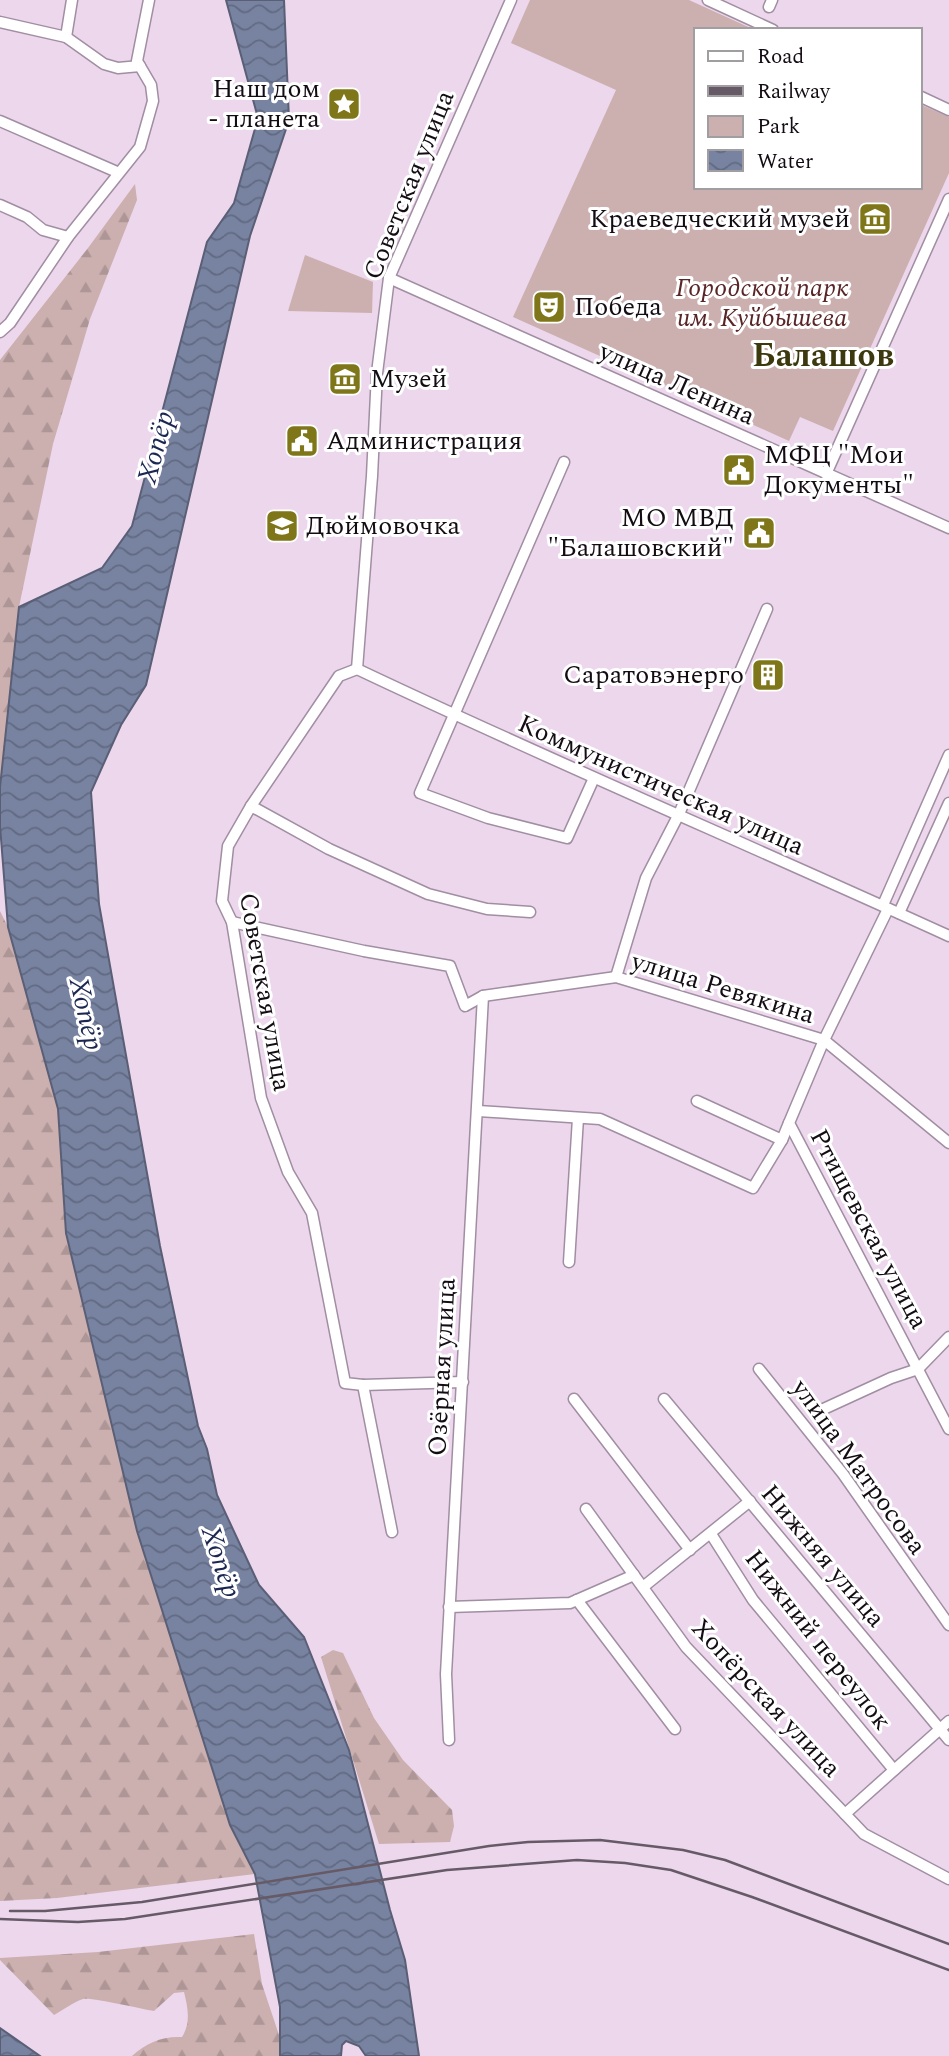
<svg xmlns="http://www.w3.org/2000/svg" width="949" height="2056" font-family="Spectral,serif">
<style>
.forest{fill:url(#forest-firs)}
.park{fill:#ccb0af}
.water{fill:url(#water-waves);stroke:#5a5f76;stroke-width:2}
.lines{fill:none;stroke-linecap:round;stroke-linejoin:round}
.minor-casing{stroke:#a18ea2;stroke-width:13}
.minor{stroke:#fff;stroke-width:10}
.rail{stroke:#665a66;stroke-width:2.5}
.labels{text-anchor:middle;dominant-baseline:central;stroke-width:6;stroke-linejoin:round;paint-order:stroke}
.poi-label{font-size:26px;fill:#130c13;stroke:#fff;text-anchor:start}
.street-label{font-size:26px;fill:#130c13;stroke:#fff}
.park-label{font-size:26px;font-style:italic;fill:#592526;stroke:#fff}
.water-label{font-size:28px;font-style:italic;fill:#1b2751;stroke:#fff}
.district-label{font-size:33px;font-weight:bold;fill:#3d390f;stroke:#fff}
</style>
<defs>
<pattern id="forest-firs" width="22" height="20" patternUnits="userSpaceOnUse" patternTransform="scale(1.75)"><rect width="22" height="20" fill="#ccb0af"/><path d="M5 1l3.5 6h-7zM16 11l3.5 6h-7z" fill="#ae9696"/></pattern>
<pattern id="water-waves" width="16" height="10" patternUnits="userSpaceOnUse" patternTransform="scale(1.75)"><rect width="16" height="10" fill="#7883a1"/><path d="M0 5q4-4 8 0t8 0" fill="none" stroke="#616a82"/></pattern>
</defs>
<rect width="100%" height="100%" fill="#ecd7ec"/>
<!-- forest -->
<g class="forest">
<path d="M135 184 137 200 90 319 53 444 19 607 0 787V360L88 248Z"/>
<path d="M0 911 8 927 58 1109 66 1233 137 1531 230 1825 255 1874 57 1898 0 1901Z"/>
<path d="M333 1650 343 1653 374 1718 403 1760 452 1810 454 1826 450 1842 379 1844 321 1657Z"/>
<path d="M254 1934 262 1984 281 2041 280 2056H132C146 2043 162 2036 182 2037 191 2023 188 2008 184 1992L174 1993 154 2011C141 2009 92 1997 83 1999 74 2002 63 2010 54 2015L0 1960V1958L98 1952Z"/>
</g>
<!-- park -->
<g class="park">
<path d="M530 0H689L755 30H695V187H919V104L949 117V173L833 431 800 417 789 441 513 317 616 90 511 43Z"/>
<path d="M305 255 373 282 372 313 288 311Z"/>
</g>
<!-- water -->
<g class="water">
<path d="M226 0H284L289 120 250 236 146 685 121 725 91 792 99 904 160 1246 198 1426 207 1449 217 1495 244 1553 259 1585 304 1637 349 1750 390 1910 405 1960 419 2056H366L359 2046 346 2041 342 2045 341 2056H280V2007L255 1874 230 1825 137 1531 66 1233 58 1109 8 927 0 826V787L19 607 102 568 132 526 207 242 234 203 258 118Z"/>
<path d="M0 2028 40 2056H0Z"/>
</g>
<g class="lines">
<defs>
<g id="minor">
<path d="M708 0 773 30"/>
<path d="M769 7 772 0"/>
<path d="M0 22 66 37 104 64 118 68 140 66"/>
<path d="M66 37 72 0"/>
<path d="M919 96 949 110"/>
<path d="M0 121 117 172"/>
<path d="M0 205 27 217 43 230 68 237"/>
<path d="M389 278 949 528"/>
<path d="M0 332 10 323 68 237 140 147 153 101 151 85 137 61 149 0"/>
<path d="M564 462 420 793 488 818 567 838 594 778"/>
<path d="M826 474 949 199"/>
<path d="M357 669 339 676 251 806 228 846 222 901 232 922 261 1098 288 1172 312 1213 345 1383 363 1385 392 1532"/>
<path d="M357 669 372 476 377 373 389 278 511 0"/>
<path d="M357 669C553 762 752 846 949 936"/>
<path d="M251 806 329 849 428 894 487 909 530 912"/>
<path d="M883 905 949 755"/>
<path d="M888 909 824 1040 789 1123 949 1429"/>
<path d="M899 913 949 803"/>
<path d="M232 922 364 951 450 966 465 1006 483 996 616 977 824 1040 949 1143"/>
<path d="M616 977 646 878 679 814 767 609"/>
<path d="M697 1101 782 1140"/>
<path d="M478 1111 600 1119 753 1188 782 1140 789 1123"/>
<path d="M569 1262 578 1118"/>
<path d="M759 1369 843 1474 949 1625"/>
<path d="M363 1385 463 1382"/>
<path d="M574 1399 690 1550"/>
<path d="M664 1399 949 1740"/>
<path d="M817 1412 891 1378 918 1369 949 1337"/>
<path d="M586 1509 686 1647 864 1834 949 1879"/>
<path d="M711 1534 753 1600 894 1770"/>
<path d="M643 1587 750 1501"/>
<path d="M577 1600 675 1729"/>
<path d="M449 1607 570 1603 634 1575"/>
<path d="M449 1740 446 1674 483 996"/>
<path d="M845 1814 949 1721"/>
</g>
</defs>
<!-- minor casing -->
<use href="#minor" class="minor-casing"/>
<!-- minor -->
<use href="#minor" class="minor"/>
<!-- rail -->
<g class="rail">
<path d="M10 1911H45L142 1902 489 1846 528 1842 600 1840 683 1850 725 1860 949 1944"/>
<path d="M0 1919 78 1922 125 1919 447 1870 577 1860 625 1863 671 1870 752 1897 949 1970"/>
</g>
</g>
<!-- icons -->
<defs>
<symbol id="sight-square" viewBox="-11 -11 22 22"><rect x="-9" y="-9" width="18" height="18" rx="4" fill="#7e7619" stroke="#fff"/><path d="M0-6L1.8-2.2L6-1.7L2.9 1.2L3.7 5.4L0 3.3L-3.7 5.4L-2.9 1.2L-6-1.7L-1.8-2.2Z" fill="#fff"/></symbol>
<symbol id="museum-square" viewBox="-11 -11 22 22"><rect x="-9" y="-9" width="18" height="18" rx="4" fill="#7e7619" stroke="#fff"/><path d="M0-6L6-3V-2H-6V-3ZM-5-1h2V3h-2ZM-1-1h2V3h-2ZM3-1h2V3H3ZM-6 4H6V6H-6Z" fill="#fff"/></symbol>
<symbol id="theatre-square" viewBox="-11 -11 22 22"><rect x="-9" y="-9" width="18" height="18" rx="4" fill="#7e7619" stroke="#fff"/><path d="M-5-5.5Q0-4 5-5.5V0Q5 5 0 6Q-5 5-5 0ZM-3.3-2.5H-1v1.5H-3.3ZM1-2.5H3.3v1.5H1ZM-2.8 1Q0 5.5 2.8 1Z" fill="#fff"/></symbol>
<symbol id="civic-square" viewBox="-11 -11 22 22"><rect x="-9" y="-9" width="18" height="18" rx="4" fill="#7e7619" stroke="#fff"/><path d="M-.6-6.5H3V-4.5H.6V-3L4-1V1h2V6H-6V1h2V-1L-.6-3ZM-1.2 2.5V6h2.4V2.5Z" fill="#fff"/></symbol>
<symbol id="school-square" viewBox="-11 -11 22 22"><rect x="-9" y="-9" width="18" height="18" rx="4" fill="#7e7619" stroke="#fff"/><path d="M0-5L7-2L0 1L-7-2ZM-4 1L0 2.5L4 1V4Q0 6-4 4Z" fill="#fff"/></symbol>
<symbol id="building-square" viewBox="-11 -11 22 22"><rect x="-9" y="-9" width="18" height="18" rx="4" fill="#7e7619" stroke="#fff"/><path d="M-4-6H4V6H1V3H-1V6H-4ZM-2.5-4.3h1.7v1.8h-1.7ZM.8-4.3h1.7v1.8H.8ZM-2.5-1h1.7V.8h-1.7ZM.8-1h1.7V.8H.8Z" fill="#fff"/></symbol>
</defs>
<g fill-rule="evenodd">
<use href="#sight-square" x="325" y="85" width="38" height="38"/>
<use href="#museum-square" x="856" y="200" width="38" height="38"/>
<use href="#theatre-square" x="530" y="288" width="38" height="38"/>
<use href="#museum-square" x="326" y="360" width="38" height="38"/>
<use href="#civic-square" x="283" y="422" width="38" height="38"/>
<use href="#civic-square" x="720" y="451" width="38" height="38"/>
<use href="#school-square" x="263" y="507" width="38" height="38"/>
<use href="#civic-square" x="740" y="514" width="38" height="38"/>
<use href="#building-square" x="749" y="656" width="38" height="38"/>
</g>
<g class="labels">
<!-- poi labels -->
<g class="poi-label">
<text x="320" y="89" text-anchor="end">Наш дом<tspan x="320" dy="30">- планета</tspan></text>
<text x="850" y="219" text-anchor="end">Краеведческий музей</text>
<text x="574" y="307">Победа</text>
<text x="370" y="379">Музей</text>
<text x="326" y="441">Администрация</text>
<text x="764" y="455">МФЦ "Мои<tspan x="764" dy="30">Документы"</tspan></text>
<text x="734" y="518" text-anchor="end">МО МВД<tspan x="734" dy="30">"Балашовский"</tspan></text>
<text x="306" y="526">Дюймовочка</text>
<text x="744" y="675" text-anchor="end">Саратовэнерго</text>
</g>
<!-- street labels -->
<g class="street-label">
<text transform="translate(409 185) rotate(-68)">Советская улица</text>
<text transform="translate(677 384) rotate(24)">улица Ленина</text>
<text transform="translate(661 785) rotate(24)">Коммунистическая улица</text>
<text transform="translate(723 988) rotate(17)">улица Ревякина</text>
<text transform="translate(265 992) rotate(80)">Советская улица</text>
<text transform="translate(869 1229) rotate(62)">Ртищевская улица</text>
<text transform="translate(442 1367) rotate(-87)">Озёрная улица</text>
<text transform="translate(859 1467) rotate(54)">улица Матросова</text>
<text transform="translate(823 1556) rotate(50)">Нижняя улица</text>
<text transform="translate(818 1640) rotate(52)">Нижний переулок</text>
<text transform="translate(766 1698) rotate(47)">Хопёрская улица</text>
</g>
<!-- park labels -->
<g class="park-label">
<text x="762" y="288">Городской парк<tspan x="762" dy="30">им. Куйбышева</tspan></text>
</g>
<!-- water labels -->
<g class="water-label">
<text transform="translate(156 447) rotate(-75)">Хопёр</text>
<text transform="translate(86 1014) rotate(77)">Хопёр</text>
<text transform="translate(221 1562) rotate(72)">Хопёр</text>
</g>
<!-- district labels -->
<g class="district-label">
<text x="823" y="356">Балашов</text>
</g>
</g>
<!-- legend -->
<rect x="694" y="28" width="228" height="161" fill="#ffffff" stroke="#a19ea1" stroke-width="2"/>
<rect x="708" y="51" width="35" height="10" fill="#ffffff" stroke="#a19ea1" stroke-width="2"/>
<text x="757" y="63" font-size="21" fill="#130c13">Road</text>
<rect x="708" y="86" width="35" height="10" fill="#665a66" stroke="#a19ea1" stroke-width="2"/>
<text x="757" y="98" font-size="21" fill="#130c13">Railway</text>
<rect x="708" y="116" width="35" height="21" fill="#ccb0af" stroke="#a19ea1" stroke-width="2"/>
<text x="757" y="133" font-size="21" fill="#130c13">Park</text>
<rect x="708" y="150" width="35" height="21" fill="url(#water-waves)" stroke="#a19ea1" stroke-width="2"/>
<text x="757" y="168" font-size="21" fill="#130c13">Water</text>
</svg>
